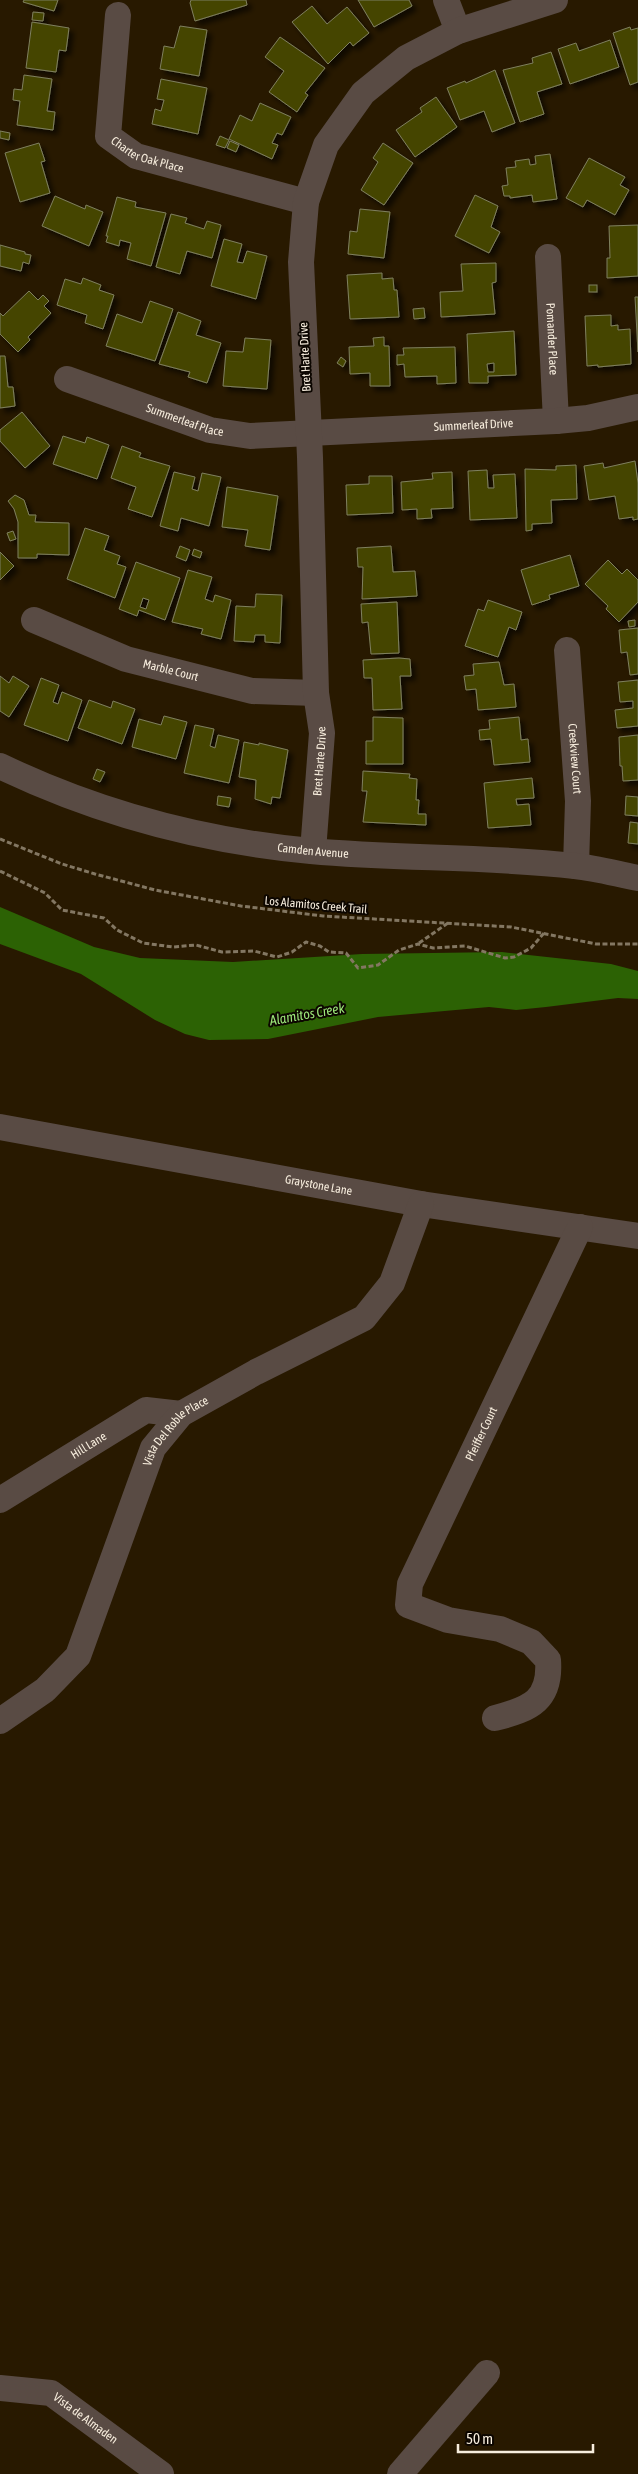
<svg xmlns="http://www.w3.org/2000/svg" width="638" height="2474" font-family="'Asap Condensed',sans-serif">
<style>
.water{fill:#2c6204}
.building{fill:#454405;stroke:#7f805e;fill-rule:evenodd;filter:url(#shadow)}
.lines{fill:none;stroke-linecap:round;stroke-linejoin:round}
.path{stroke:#837762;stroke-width:3;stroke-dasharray:5 2.5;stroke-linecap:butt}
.minor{stroke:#594b44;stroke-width:26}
.labels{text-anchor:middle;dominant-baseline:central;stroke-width:4;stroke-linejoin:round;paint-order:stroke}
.street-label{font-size:12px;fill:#f7eddd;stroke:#0c0600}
.water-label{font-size:14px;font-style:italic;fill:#9ce679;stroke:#0c0600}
</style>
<defs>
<filter id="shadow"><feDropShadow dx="4.5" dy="4.5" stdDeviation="2.5" flood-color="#0009"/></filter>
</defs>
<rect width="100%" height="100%" fill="#281900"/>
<!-- water -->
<path class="water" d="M0 907 94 947 140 958 233 962 362 954 502 952 611 964 638 971V999L618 998 546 1007 516 1010 489 1007 378 1017 268 1039 209 1040 185 1034 155 1020 81 974 0 944Z"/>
<!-- building -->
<g class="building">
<path d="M24 0H58L54 11 23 2Z"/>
<path d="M191 0H246L247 5 195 21 190 3Z"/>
<path d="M358 0H409L412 6 374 27Z"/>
<path d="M312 6 327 24 347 7 369 33 353 46 350 42 328 64 292 22Z"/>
<path d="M33 12 44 13 43 21 32 20Z"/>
<path d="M32 22 69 28 66 51 59 50 56 72 26 68Z"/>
<path d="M180 26 207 30 199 76 160 69 164 46 174 48Z"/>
<path d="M630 27 631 30 638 28V82L630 85 613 33Z"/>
<path d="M280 37 325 68 305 93 308 95 297 112 269 92 284 71 265 57Z"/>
<path d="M610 40 619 67 570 84 558 49 576 43 579 51Z"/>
<path d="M551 52 562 84 537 92 544 114 520 122 503 70 533 63 532 58Z"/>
<path d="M495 70 515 123 492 132 484 111 460 120 447 88 465 81 466 83Z"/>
<path d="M24 75 52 79 47 111 55 112 53 130 17 125 20 101 13 100 14 89 22 90Z"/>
<path d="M161 79 207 88 198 134 152 124 155 109 161 111 164 100 157 99Z"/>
<path d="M436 97 457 127 415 157 396 130 422 112 420 108Z"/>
<path d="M260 103 291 117 282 135 277 133 272 143 278 145 272 159 229 139 240 115 252 121Z"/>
<path d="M0 131 10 133 9 140 0 138Z"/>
<path d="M220 136 229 140 225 148 216 145Z"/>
<path d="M230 141 239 145 236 152 227 148Z"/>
<path d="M39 143 45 161 41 162 50 193 20 202 5 153Z"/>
<path d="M383 143 413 163 384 205 361 190 378 162 373 158Z"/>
<path d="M550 154 557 199 533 202 532 195 510 198V196H504L502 186 508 185 506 168 516 167 515 161 529 159 530 165 536 164 535 156Z"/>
<path d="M589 158 625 177 620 185 629 190 615 215 587 200 583 207 566 198Z"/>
<path d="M475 195 498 206 491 227 500 232 489 253 455 236Z"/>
<path d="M55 196 85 209 86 205 103 212 89 246 42 226Z"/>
<path d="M117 197 136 202 135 207 166 213 151 266 127 259 131 243 120 240 119 246 106 242 108 236H106Z"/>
<path d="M360 209 390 212 384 258 348 254 350 231 357 232Z"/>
<path d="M171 214 187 218 185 223 204 229 207 221 221 225 212 258 187 251 180 274 156 267Z"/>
<path d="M638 225V276L607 278V258H610L609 226Z"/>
<path d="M224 239 242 244 237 262 243 263 247 251 267 256 256 299 211 286Z"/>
<path d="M0 245 25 252V254L31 255 29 264 23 262 21 271 0 266Z"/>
<path d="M496 263V282L492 283 495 314 441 317 440 292 463 291 461 264Z"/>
<path d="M382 273V279L393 278 394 290H397L399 317 350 319 347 275Z"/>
<path d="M83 278 101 285 99 290 114 295 103 329 85 323 87 315 57 305 65 279 81 284Z"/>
<rect x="589" y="285" width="8" height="7"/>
<path d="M29 291 38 300 43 295 49 301 44 306 51 313 28 337 30 340 18 352 0 334V313L3 316Z"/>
<path d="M635 297H638V352Z"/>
<path d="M150 301 173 309 155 361 106 346 117 314 142 323Z"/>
<path d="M424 308 425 318 414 319 413 309Z"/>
<path d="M178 312 201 321 196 335 221 343 207 383 188 377 190 372 159 364Z"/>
<path d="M611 315V326L618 325V330L630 329 631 364 598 367V365L587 366 585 316Z"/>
<path d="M514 331 516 375 488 376V383H469L467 334ZM494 363V372H488L487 364Z"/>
<path d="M384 337V346H389L390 386H370V373L350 374 349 347 374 346 373 338Z"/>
<path d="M245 338 271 340 267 389 223 386 226 351 243 352Z"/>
<path d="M455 347 456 383 437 384V376L405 377 404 364 397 365V355H404L403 348Z"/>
<path d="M0 356H5L8 387H13L15 406 0 408Z"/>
<path d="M341 357 346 361 343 367 337 363Z"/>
<path d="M22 412 50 446 25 468 0 441V430Z"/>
<path d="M63 436 85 443 87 437 109 445 97 479 53 464Z"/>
<path d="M122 446 141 453 139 457 170 466 152 517 128 509 136 487 111 478Z"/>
<path d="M635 461 638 483V519L633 520V517L619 519 615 496 589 500 584 466 603 463 604 468Z"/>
<path d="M576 465 577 499 551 500 552 523 532 524V530L526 531 525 469 556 470V466Z"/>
<path d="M487 470 488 488H494L493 475 515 474 517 518 470 520 468 471Z"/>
<path d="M174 472 195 477 192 489 198 491 202 473 221 477 209 526 181 518 178 531 160 526Z"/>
<path d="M452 472 453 508 431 509 432 518 417 519V509L402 510 401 482 433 479 432 473Z"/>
<path d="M369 476H392L393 513 347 515 346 485 369 484Z"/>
<path d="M227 487 278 496 270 550 245 546 248 530 222 527Z"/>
<path d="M15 495 24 500 29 515H36L35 522 69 523V555L37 554V558H18V522L14 509 8 501Z"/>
<path d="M85 528 109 536 104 550 120 556 117 564 126 567 115 598 67 579Z"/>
<path d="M13 531 16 539 10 541 7 533Z"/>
<path d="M180 546 190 550 186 561 176 557Z"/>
<path d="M391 546 393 572 415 571 417 596 362 599 363 567H358L357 548Z"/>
<path d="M194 549 202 552 200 558 192 555Z"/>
<path d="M0 552 14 566 0 580Z"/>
<path d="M570 555 579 586 549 595 550 599 532 605 521 570Z"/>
<path d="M608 560 622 574 627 569 638 580V602L619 622 606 609 608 606 585 584Z"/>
<path d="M136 562 180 578 165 620 139 610 137 616 119 609ZM143 598 149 600 146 609 140 607Z"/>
<path d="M188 570 212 577 205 599 213 602 215 595 231 600 221 639 201 634 203 629 172 622Z"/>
<path d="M256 594 282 595 280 643 265 642V635H255L254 642 234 641 236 606 255 607Z"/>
<path d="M488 600 522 612 516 630 509 627 498 657 465 646 478 609 484 611Z"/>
<path d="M397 602 399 653 371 654 368 622 362 623 361 604Z"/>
<path d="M635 620V626L629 627 628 621Z"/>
<path d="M638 628V674L630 675 627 652 621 653 619 630Z"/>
<path d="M399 658 410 659 411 676H400L402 709 373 710 372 678H364L363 660Z"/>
<path d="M499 662 504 685 514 684 516 707 478 710 476 689 466 690 464 676 474 675 473 664Z"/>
<path d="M0 676 9 683 13 676 29 686 9 717 0 711Z"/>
<path d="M41 678 59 685 53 702 58 704 62 692 82 700 68 741 24 725Z"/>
<path d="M638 680V726L617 728 615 710 633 708V701L620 702 618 682Z"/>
<path d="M89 700 111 708 113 701 135 709 122 744 78 728Z"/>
<path d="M164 716 187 722 176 759 132 747 139 719 161 725Z"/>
<path d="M373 717 403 718V764H366V741H373Z"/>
<path d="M519 717 521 740 528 739 530 762 494 765 491 739 480 740 479 730 490 729 489 720Z"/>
<path d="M195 725 214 729 210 746 215 748 218 735 239 740 229 783 184 773Z"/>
<path d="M638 735V780L623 781 622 766H620L619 737Z"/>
<path d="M244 742 259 745V743L288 750 280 798 272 797 271 804 255 799 256 780 239 777Z"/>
<path d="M97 769 105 772 100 782 93 779Z"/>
<path d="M363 771 410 774 409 778 417 779 416 800H419L418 814H426V825L363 822 367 791H362Z"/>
<path d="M532 778 534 798 516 799 517 805 529 804 531 825 488 828 484 783Z"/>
<path d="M218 796 231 798 229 807 217 805Z"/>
<path d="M626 796 638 797V816L625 815Z"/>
<path d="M630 822 638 823V844L628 843Z"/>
</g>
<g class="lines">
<!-- path -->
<g class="path">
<path d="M0 839 62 864 95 874 155 890 241 906 323 916 511 927 596 944H638"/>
<path d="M0 871 45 893 62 910 104 918 117 930 143 943 173 947 196 945 222 952 254 951 277 957 292 952 306 942 320 946 329 952 346 953 358 968 378 965 399 950 418 944 433 948 465 946 505 958 514 957 531 948 544 933"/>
<path d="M419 943 448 923"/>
</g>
<!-- minor -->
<g class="minor">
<path d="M446 0 458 31"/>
<path id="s1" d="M118 15 108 136 136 156 306 202"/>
<path id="s2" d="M548 257 556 421"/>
<path id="s3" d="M67 379 210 430 250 436 556 421 588 418 638 407"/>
<path id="s4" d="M34 620 126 659 252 691 316 693"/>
<path id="s5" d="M567 650 578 801 576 866"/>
<path id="s6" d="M0 766C98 813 204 841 311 851 399 859 488 856 575 866 596 868 617 874 638 878"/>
<path id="s7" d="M313 851 322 733 316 693 310 457 301 262 306 202 326 145 363 93 406 58 458 31 555 0"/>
<path id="s8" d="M0 1127 421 1204 638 1236"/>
<path id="s9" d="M0 1500 146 1410 181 1414"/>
<path id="s10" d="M495 1718C531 1709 551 1700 548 1660L531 1642 500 1629 448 1620 408 1605 410 1584 580 1227"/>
<path id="s11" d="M0 1721 45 1690 78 1656 153 1448 181 1414 256 1372 364 1318 392 1283 421 1204"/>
<path id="s12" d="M0 2388 51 2393 161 2474"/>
<path d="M400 2474 487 2373"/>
</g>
</g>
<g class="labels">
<!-- street labels -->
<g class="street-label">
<text stroke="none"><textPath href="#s1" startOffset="166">Charter Oak Place</textPath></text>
<text stroke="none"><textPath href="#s2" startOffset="82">Pomander Place</textPath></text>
<text transform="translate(305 357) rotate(-93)">Bret Harte Drive</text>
<text stroke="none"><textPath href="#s3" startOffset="125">Summerleaf Place</textPath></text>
<text stroke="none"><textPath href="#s3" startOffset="416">Summerleaf Drive</textPath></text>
<text stroke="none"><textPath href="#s4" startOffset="146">Marble Court</textPath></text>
<text stroke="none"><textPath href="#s5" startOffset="109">Creekview Court</textPath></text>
<text stroke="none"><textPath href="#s7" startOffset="90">Bret Harte Drive</textPath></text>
<text stroke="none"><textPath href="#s6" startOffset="326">Camden Avenue</textPath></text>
<text transform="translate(316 905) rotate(5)">Los Alamitos Creek Trail</text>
<text stroke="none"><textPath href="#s8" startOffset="324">Graystone Lane</textPath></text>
<text stroke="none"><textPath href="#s11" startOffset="351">Vista Del Roble Place</textPath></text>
<text stroke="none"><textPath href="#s10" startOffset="430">Pfeiffer Court</textPath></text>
<text stroke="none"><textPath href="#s9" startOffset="104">Hill Lane</textPath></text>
<text stroke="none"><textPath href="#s12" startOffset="94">Vista de Almaden</textPath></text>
</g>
<!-- water labels -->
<g class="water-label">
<text transform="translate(307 1014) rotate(-10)">Alamitos Creek</text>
</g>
</g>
<!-- scale -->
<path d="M458 2444v8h135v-8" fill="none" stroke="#f7eddd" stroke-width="2.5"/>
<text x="466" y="2444" font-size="15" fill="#f7eddd" stroke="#0c0600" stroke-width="4" paint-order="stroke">50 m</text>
</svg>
